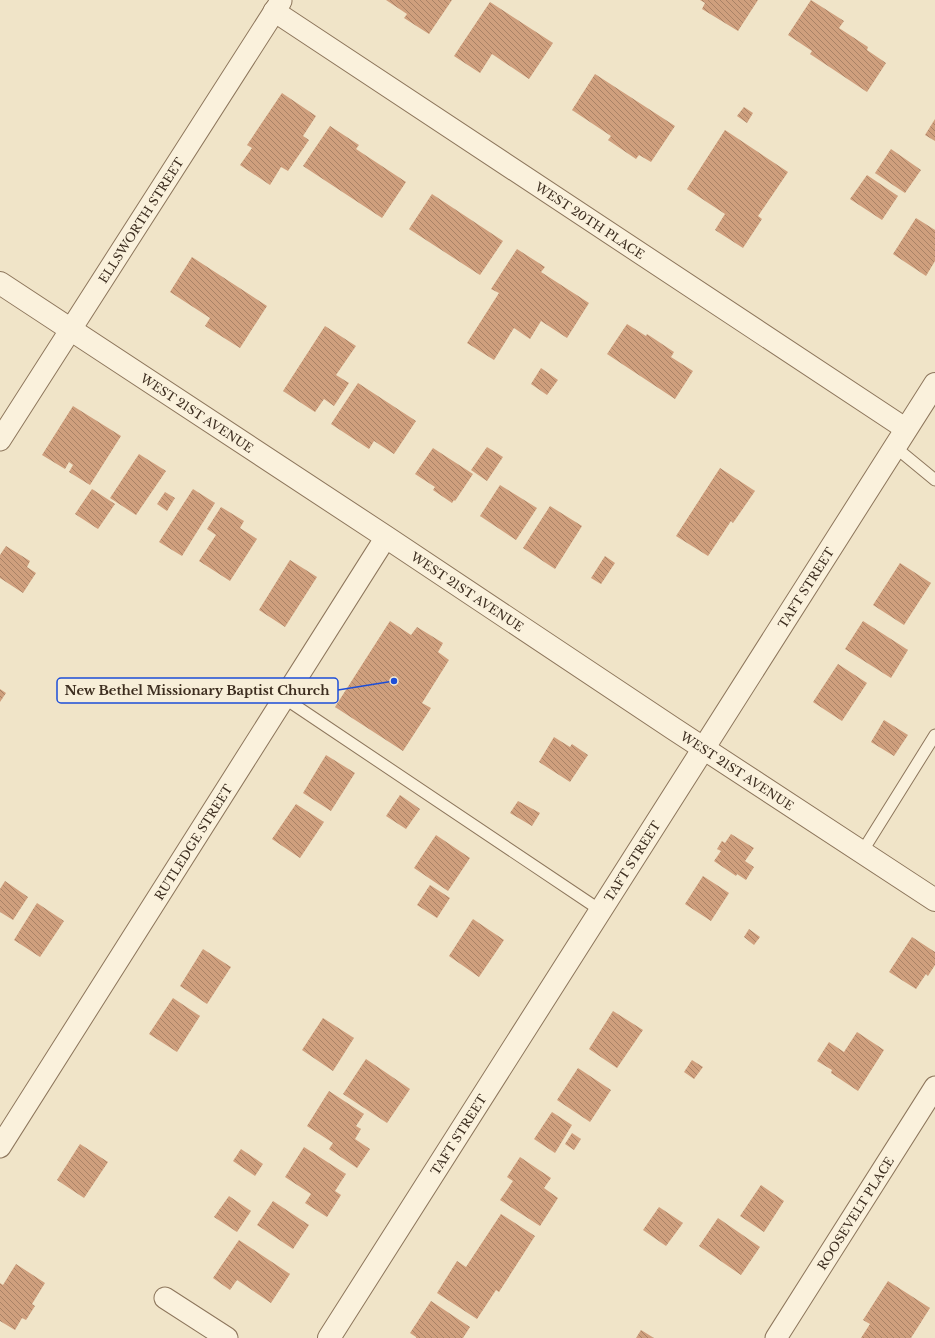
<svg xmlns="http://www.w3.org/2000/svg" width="935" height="1338" font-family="'Libre Baskerville',serif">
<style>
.building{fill:url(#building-back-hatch)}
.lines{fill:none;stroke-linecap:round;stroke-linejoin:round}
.service-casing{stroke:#8d765c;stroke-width:13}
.minor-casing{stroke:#8d765c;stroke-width:23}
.tertiary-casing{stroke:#8d765c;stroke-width:24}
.service{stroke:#faf1dc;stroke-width:11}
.minor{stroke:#faf1dc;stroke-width:21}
.tertiary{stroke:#faf1dc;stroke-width:22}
.labels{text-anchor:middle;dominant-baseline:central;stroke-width:3;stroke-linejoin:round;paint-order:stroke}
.street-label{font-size:12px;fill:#3d2e20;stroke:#f7eed8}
.leader{fill:none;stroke:#1d4ed8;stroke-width:1.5}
.callout-dot{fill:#1d4ed8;stroke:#f7eed8;stroke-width:1.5}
.callout{fill:#f7eed8;stroke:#1d4ed8;stroke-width:1.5}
.callout-label{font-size:13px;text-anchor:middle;font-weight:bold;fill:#3d2e20}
</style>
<defs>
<pattern id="building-back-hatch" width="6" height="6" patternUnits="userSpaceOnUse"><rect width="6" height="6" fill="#cf9f7d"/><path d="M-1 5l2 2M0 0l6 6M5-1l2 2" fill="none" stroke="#a98266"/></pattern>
</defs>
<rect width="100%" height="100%" fill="#f0e4c8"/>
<!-- building -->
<g class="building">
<path d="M386 0H452L429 34 404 18 407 14Z"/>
<path d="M700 0H758L738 31 702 9 705 3Z"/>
<path d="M811 0 844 21 839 28 868 47 867 50 886 63 867 92 810 54 812 51 788 35Z"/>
<path d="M490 2 553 43 529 79 492 54 480 73 454 56Z"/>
<path d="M595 74 675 126 651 162 639 155 636 159 608 140 611 136 572 110Z"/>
<path d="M282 93 316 116 303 136 309 140 288 171 281 167 270 185 240 165 252 148 247 145Z"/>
<path d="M744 107 753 113 747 123 737 116Z"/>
<path d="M935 119V141L925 135Z"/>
<path d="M330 126 359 145 356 149 406 182 382 218 303 166Z"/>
<path d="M725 130 788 172 758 216 762 219 743 248 715 230 725 214 687 189Z"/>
<path d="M891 149 921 170 905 193 875 173Z"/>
<path d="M867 175 898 196 882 220 850 199Z"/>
<path d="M432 194 503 241 480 275 409 229Z"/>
<path d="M916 218 935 230V261L926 276 893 254Z"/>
<path d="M517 249 545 267 541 272 589 303 567 338 541 321 530 339 514 328 494 360 467 343 499 293 491 289Z"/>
<path d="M192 257 267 306 240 348 205 326 210 318 170 292Z"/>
<path d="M627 324 646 336 647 334 674 352 671 357 693 371 675 399 607 354Z"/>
<path d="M325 326 356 346 336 375 349 383 334 406 324 399 315 412 283 391Z"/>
<path d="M541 368 558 380 547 395 531 384Z"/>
<path d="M358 383 416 421 394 454 374 441 369 449 331 424Z"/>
<path d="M73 406 121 436 90 485 69 472 73 465 69 462 65 469 42 455Z"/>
<path d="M487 447 503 457 487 481 471 470Z"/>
<path d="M433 448 473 474 455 501 454 500 452 503 433 490 435 487 415 474Z"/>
<path d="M139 454 166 471 136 515 110 498Z"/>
<path d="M720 468 755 491 733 523 731 521 708 556 676 536Z"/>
<path d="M500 485 537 508 516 540 480 516Z"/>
<path d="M92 489 115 504 98 529 75 514Z"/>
<path d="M193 489 215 503 182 556 159 542Z"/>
<path d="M165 492 175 498 167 511 157 504Z"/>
<path d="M550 506 582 526 555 569 523 548Z"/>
<path d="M221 507 244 521 240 528 257 539 230 581 199 561 216 535 207 529Z"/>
<path d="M6 546 30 561 27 567 36 573 23 593 0 578V555Z"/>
<path d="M605 556 615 563 601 584 591 578Z"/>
<path d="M290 560 317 577 285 627 259 610Z"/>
<path d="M900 563 931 583 904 625 873 605Z"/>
<path d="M390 621 411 635 417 627 443 643 438 652 449 660 422 703 431 708 403 751 335 707Z"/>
<path d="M863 621 908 650 891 678 845 649Z"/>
<path d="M838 664 867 683 842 721 813 702Z"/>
<path d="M0 689 6 693 0 702Z"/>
<path d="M884 720 908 735 894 756 871 742Z"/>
<path d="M554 737 570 747 572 744 588 755 570 782 539 762Z"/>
<path d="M326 755 355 773 331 811 303 793Z"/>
<path d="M400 795 420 809 406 829 386 816Z"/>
<path d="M518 801 540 813 532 826 510 813Z"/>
<path d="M296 804 324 822 300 858 272 839Z"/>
<path d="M731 834 754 848 745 861 754 867 746 880 737 874 736 876 714 861 721 851 717 849 722 841 725 843Z"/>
<path d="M436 835 470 858 448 891 414 868Z"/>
<path d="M703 876 729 893 711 921 685 904Z"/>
<path d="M5 881 28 897 13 920 0 912V889Z"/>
<path d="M430 885 450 898 437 918 417 905Z"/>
<path d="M37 903 64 921 40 957 14 940Z"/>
<path d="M473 919 504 940 479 977 449 956Z"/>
<path d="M749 929 760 937 754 945 744 937Z"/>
<path d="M912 937 935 952V965L928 976 926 974 916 989 889 972Z"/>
<path d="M203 949 231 967 207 1004 180 986Z"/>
<path d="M173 998 200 1016 177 1052 149 1034Z"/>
<path d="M613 1011 643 1030 617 1068 589 1049Z"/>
<path d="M323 1018 354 1038 333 1071 302 1050Z"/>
<path d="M857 1032 884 1050 858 1091 831 1073 832 1070 817 1061 829 1042 844 1052Z"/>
<path d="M366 1059 410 1089 387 1123 343 1094Z"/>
<path d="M692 1060 703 1067 694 1079 684 1072Z"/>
<path d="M578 1068 611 1090 590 1122 557 1100Z"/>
<path d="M329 1091 364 1114 356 1126 361 1129 355 1139 370 1149 357 1168 329 1149 333 1143 307 1126Z"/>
<path d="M552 1112 572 1125 555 1153 534 1139Z"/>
<path d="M572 1133 581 1139 574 1150 565 1144Z"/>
<path d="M80 1144 108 1162 84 1198 57 1180Z"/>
<path d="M304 1147 346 1174 335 1191 341 1195 327 1217 305 1203 311 1194 285 1177Z"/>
<path d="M241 1149 263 1164 255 1176 233 1161Z"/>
<path d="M520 1157 551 1178 544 1188 558 1198 540 1226 500 1200 513 1181 507 1177Z"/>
<path d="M761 1185 784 1201 764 1232 740 1216Z"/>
<path d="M229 1196 251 1211 237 1232 214 1217Z"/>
<path d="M273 1201 309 1225 293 1249 257 1225Z"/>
<path d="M659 1207 683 1223 666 1246 643 1230Z"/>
<path d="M501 1214 535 1236 499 1292 496 1290 477 1319 437 1293 457 1261 466 1267Z"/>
<path d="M718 1218 760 1247 741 1275 699 1246Z"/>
<path d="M239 1240 290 1274 271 1303 237 1280 230 1290 213 1278Z"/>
<path d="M16 1264 45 1283 32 1304 35 1306 26 1320 22 1318 15 1330 0 1321V1283L3 1285Z"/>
<path d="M888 1281 930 1308 911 1338H861L870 1324 863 1320Z"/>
<path d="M431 1301 470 1327 463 1338H416V1337L410 1333Z"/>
<path d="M641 1330 654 1338H636Z"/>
</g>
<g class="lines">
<defs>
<g id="service">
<path d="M895 447 935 480"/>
<path d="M284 698 600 910"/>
<path d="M862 852 935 735"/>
</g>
<g id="minor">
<path id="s1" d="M274 11 906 429"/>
<path id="s2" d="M0 440 281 1"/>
<path id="s3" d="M0 1147 386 537"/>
<path d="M165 1298 227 1338"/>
<path id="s4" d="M776 1338 935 1087"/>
</g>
<g id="tertiary">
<path id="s5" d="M0 283 386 537 674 729 935 900"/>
<path id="s6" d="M329 1338 935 384"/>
</g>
</defs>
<!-- service casing -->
<use href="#service" class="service-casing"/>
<!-- minor casing -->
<use href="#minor" class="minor-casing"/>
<!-- tertiary casing -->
<use href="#tertiary" class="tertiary-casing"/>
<!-- service -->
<use href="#service" class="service"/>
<!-- minor -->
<use href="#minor" class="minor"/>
<!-- tertiary -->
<use href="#tertiary" class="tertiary"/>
</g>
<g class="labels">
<!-- street labels -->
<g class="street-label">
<text stroke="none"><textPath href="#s2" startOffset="261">ELLSWORTH STREET</textPath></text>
<text stroke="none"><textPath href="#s1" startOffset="379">WEST 20TH PLACE</textPath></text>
<text stroke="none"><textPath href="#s5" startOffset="236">WEST 21ST AVENUE</textPath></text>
<text stroke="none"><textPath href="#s6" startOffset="889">TAFT STREET</textPath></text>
<text stroke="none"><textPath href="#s5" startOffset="560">WEST 21ST AVENUE</textPath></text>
<text stroke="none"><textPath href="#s5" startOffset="884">WEST 21ST AVENUE</textPath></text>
<text stroke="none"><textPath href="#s3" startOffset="361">RUTLEDGE STREET</textPath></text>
<text stroke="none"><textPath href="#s6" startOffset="565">TAFT STREET</textPath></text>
<text stroke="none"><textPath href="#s6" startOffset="241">TAFT STREET</textPath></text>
<text stroke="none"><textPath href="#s4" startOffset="148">ROOSEVELT PLACE</textPath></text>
</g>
</g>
<!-- callouts -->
<path class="leader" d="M394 681L338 690"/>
<circle class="callout-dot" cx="394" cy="681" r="4"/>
<rect class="callout" x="57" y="678" width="281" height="25" rx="4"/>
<g class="callout-label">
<text x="197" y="695">New Bethel Missionary Baptist Church</text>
</g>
</svg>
